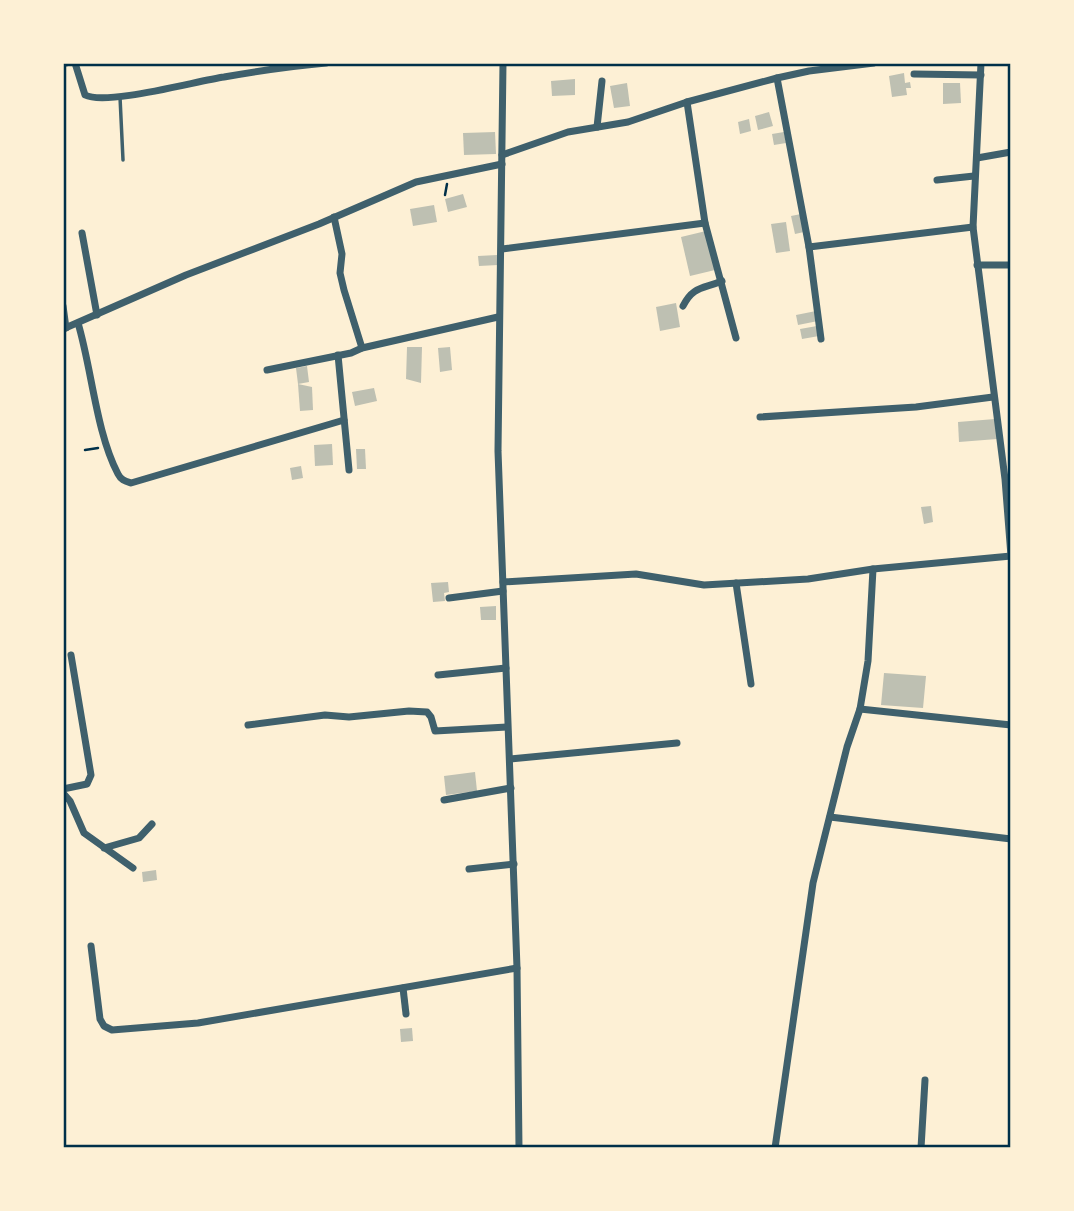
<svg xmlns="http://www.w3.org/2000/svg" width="1074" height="1211" font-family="Barlow,sans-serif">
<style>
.building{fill:#bec0b2}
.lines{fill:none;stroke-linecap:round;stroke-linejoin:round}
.path{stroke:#003049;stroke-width:2.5}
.service{stroke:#3f606c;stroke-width:3.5}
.minor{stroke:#3f606c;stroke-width:7}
.neatline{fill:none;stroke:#003049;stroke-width:2.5}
</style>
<rect width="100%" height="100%" fill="#fdf0d5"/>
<!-- building -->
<g class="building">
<path d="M904 73 905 83 910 82 911 88H906L907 95 892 97 889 76Z"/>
<path d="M575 79V95L552 96 551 81Z"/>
<path d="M627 83 630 106 614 108 610 86Z"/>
<path d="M943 83H960L961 103 943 104Z"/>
<path d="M769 112 773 126 758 130 755 116Z"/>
<path d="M749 119 751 131 740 134 738 122Z"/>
<path d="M495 132 496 154 464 155 463 133Z"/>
<path d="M784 132 786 143 774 145 772 134Z"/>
<path d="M463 194 467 207 448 212 445 199Z"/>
<path d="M434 205 437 222 413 226 410 209Z"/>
<path d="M801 214 804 232 795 234 791 216Z"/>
<path d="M786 222 790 251 776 253 771 224Z"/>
<path d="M706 231 715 270 690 276 681 237Z"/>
<path d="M497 255 498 265 479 266 478 256Z"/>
<path d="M676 303 680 327 660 331 656 307Z"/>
<path d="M816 311 818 321 798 325 796 315Z"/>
<path d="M817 326 819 336 802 339 800 329Z"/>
<path d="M407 347H422L421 383 406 379Z"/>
<path d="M450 347 452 370 440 372 438 348Z"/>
<path d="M307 366 309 382 298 384 296 368Z"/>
<path d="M298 384 312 387 313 410 300 411Z"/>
<path d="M374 388 377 401 355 406 352 392Z"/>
<path d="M995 419 997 439 959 442 958 422Z"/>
<path d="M332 444 333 465 315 466 314 445Z"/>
<path d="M356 449H365L366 469H357Z"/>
<path d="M301 466 303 478 292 480 290 468Z"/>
<path d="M931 506 933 522 924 524 921 507Z"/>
<path d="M448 582 449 592 444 593 445 601 433 602 431 583Z"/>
<path d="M496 606V620H481L480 607Z"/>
<path d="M884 673 926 676 923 708 881 705Z"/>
<path d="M475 772 477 791 446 795 444 776Z"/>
<path d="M156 870 157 880 143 882 142 872Z"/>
<path d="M412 1028 413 1041 401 1042 400 1029Z"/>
</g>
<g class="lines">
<!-- path -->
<g class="path">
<path d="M445 195 447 184"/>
<path d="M85 450 98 448"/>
</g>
<!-- service -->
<path class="service" d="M120 97 123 160"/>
<!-- minor -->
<g class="minor">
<path d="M63 63H66"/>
<path d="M75 63 85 95C106 106 196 81 224 77 258 71 292 66 326 63"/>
<path d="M503 63 498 451 517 968 519 1148"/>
<path d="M981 63 973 227 1005 479 1011 556"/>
<path d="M914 74 981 75"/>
<path d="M777 78 809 247 821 339"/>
<path d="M687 102 705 223 736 338"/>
<path d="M597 127 602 81"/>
<path d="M502 155 568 132 628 122 687 102 777 78 809 71 874 63"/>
<path d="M977 158 1011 152"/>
<path d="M937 180 974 176"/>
<path d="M334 217 342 254 340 273 344 290 362 348"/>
<path d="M82 233 97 315"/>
<path d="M809 247 973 227"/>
<path d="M502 249 705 223"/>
<path d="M977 265H1011"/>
<path d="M63 306 66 328"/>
<path d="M683 306C693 286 703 289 722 281"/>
<path d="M78 323C92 370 96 432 118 474 121 480 125 481 131 483L344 420"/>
<path d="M63 329 186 275 319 224 416 182 502 164"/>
<path d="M338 355 349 470"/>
<path d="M267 370 351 353 362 348 498 317"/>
<path d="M760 417 916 407 993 397"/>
<path d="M503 582 636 574 704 585 808 579 873 569 1011 556"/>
<path d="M736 583 751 684"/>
<path d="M449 598 503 591"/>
<path d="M438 675 506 668"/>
<path d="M860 709 1011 725"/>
<path d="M248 725 325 715 349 717 409 711 427 712 431 717 435 731 507 727"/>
<path d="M510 759 677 743"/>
<path d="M63 789 87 784 91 775 71 655"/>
<path d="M63 793 70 801 84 833 133 868"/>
<path d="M444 800 511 788"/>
<path d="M830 817 1011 839"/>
<path d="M104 848 139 838 152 824"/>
<path d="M469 869 514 864"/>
<path d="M91 946 100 1019 104 1026 112 1030 198 1023 517 968"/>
<path d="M403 988 406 1014"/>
<path d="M775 1148 813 883 847 747 860 709 868 661 873 569"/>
<path d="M921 1148 925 1080"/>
</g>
</g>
<!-- border -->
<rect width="1074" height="1211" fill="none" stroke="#fdf0d5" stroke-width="130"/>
<rect x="65" y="65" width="944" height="1081" class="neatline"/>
</svg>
